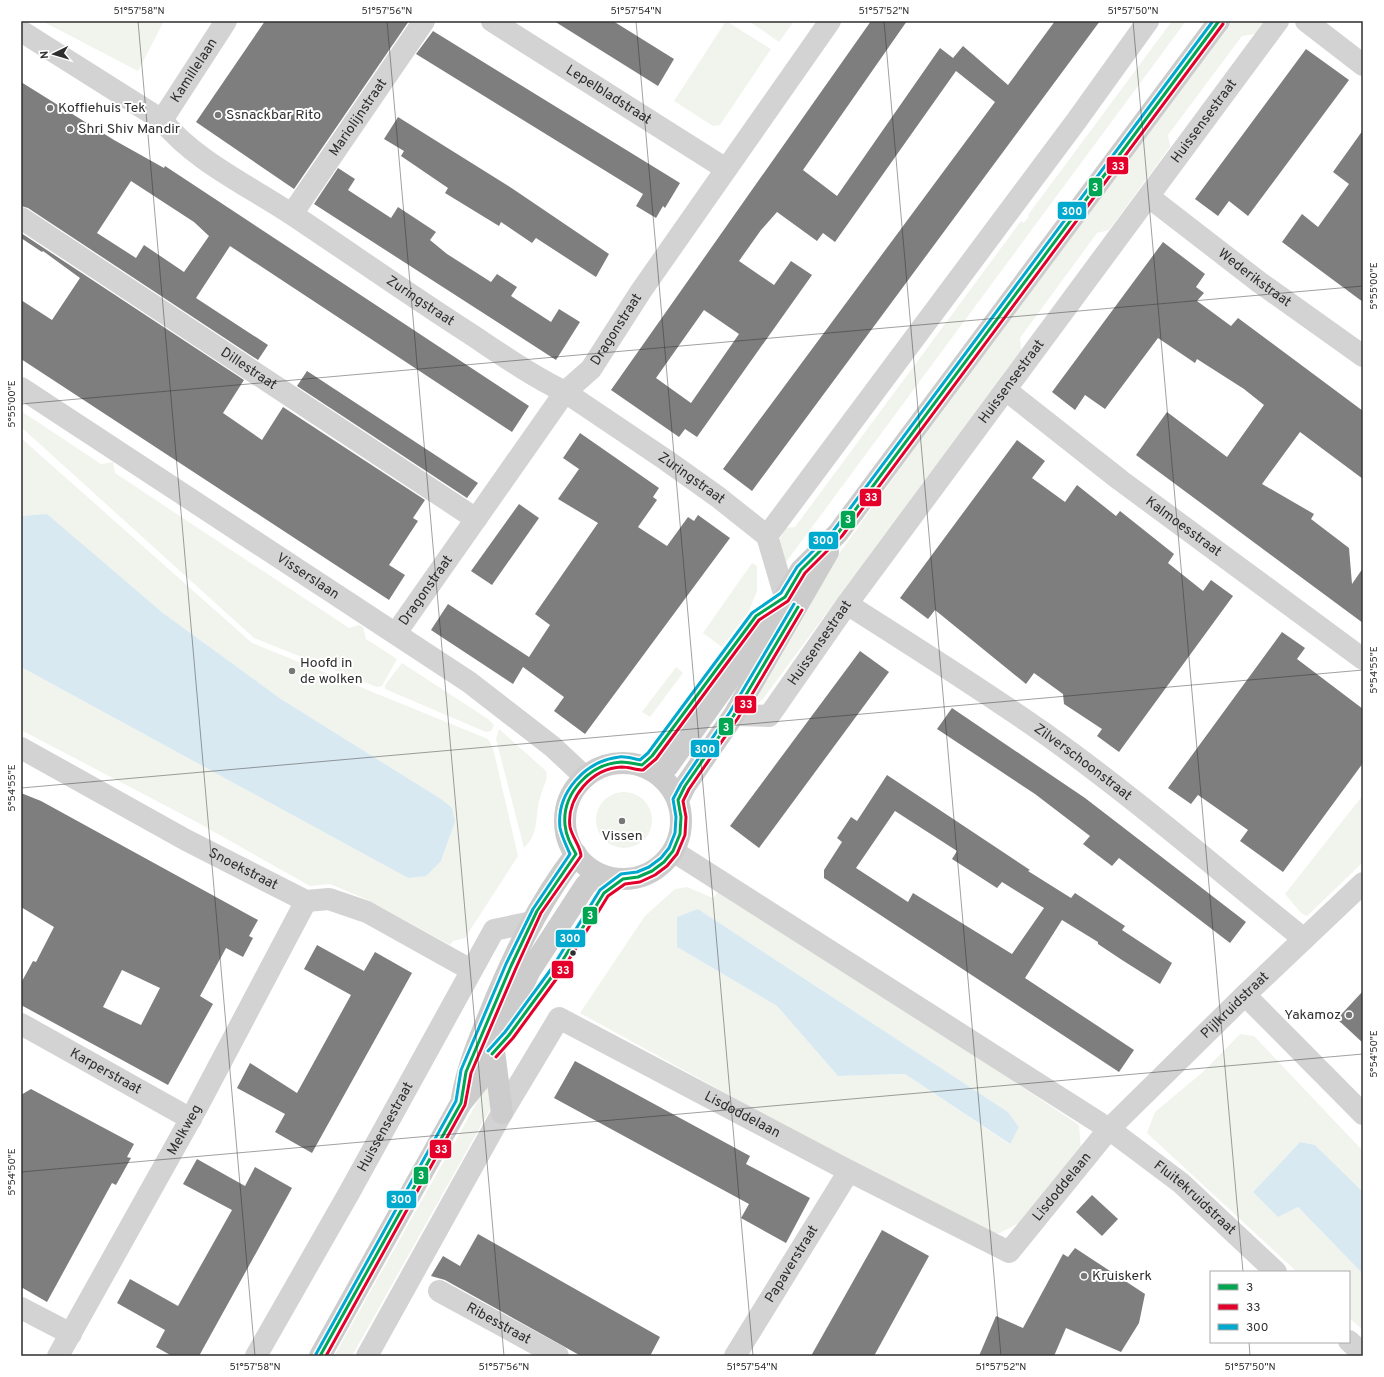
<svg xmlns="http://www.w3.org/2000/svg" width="1384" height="1377" font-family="Overpass,sans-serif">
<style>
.green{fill:#f1f4ec;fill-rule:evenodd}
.water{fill:#d9e9f1}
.building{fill:#7e7e7e;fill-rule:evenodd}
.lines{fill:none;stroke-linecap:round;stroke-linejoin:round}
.street{stroke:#d3d3d3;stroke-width:22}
.secondary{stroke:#ccc;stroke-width:22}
.bus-1-casing{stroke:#fff;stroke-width:6}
.bus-2-casing{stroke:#fff;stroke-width:6}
.bus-3-casing{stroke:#fff;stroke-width:6}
.bus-1{stroke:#00a651;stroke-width:3}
.bus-2{stroke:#e4002b;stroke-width:3}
.bus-3{stroke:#00a9ce;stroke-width:3}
.ticks{fill:none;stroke:#2e2e2e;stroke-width:1;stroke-opacity:0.45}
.poi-dot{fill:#777;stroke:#fff;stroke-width:1.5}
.bus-dot{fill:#2e2e2e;stroke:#fff;stroke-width:1.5}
.labels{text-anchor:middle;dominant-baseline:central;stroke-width:4;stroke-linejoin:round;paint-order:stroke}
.street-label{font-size:14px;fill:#2e2e2e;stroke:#fff}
.poi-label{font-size:14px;fill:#2e2e2e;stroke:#fff;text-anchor:start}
.line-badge{stroke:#fff;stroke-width:1.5}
.badge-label{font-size:11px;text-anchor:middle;font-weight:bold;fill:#fff}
.neatline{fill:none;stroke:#2e2e2e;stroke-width:1.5}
.ticks-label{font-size:10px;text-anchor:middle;fill:#2e2e2e}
</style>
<rect width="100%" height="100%" fill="#fff"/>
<!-- green -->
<g class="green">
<path d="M42 21H164L138 71Z"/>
<path d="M726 21 771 49 720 125 713 126 674 101Z"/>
<path d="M749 21H794L779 42Z"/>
<path d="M1172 21H1186L784 565 777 544 786 528 795 527 1021 221 1023 223 1029 217 1028 215Z"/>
<path d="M1232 21H1265L1255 34 1242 36 1168 135 1170 147 1109 230 1097 233 1020 338 1021 350 763 699 757 704H751L825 573 902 466Z"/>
<path d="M21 411 101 464 113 462 115 473 349 628 359 625 363 627 366 639 397 659 382 686 377 687 254 638 21 427Z"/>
<path d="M21 438 252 643 488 739 493 748 518 856 465 938 453 941 450 945 368 900 330 884 310 886 193 820 21 730V667L408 878 441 861 455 822 441 799 281 699 163 613 47 515 21 516Z"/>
<path d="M752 563 757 566V591L749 611 722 647 703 633Z"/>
<path d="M402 663 488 719 494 725 491 731 486 732 385 689V685Z"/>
<path d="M676 667 683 673 650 717 642 712Z"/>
<path d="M499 729 546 771C549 780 542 788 540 798 536 810 538 823 533 835 531 840 527 845 524 848L496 739Z"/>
<circle cx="624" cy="820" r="28"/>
<path d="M1363 795V862L1307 916 1301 913 1285 894Z"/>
<path d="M687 887 713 898 718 892 941 1033 1079 1125 1081 1151 1019 1223 1000 1233 985 1236 580 1013 645 916 675 889ZM698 909 1008 1112 1019 1127 1009 1144 905 1074 838 1076 777 1006 677 947Z"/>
<path d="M1240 1034 1254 1036 1363 1151V1192L1315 1145 1300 1142 1253 1192 1298 1207 1363 1274V1330L1349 1318V1272H1297L1147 1133 1155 1112 1203 1072Z"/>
<path d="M489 1081 493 1104 352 1356H334Z"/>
</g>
<!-- water -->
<g class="water">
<path d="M47 514 163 613 281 699 441 799 452 808 455 822 441 861 426 876 408 878 21 667V516Z"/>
<path d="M698 909 1008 1112 1019 1127 1010 1144 905 1074 838 1076 777 1006 677 947V917Z"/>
<path d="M1300 1142 1315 1145 1363 1192V1274L1298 1207 1278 1217 1253 1192Z"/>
</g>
<!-- building -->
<g class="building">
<path d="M265 21H409L294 189 196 122Z"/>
<path d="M554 21H613L674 59 658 86Z"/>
<path d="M871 21H907L803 170 837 196 940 48 953 58 963 46 1008 85 1055 21H1100L752 491 723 469 995 102 956 71 835 242 823 233 817 241 777 212 761 230 739 261 774 285 791 261 812 275 697 437 685 429 679 437 611 390ZM704 310 739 334 691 403 656 378Z"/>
<path d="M433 31 680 183 665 208 663 206 656 218 636 206 643 194 416 54Z"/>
<path d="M1306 49 1349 80 1248 216 1229 201 1218 216 1195 199Z"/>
<path d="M21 82 114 140 164 168 165 166 529 406 512 432 230 246 196 298 268 345 258 360 28 208 21 206ZM131 181 194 222 209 236 184 272 144 245 136 258 97 233Z"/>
<path d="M398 117 513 189 609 254 596 277 536 238 532 243 501 222 499 226 445 193 448 188 401 156 404 151 384 139Z"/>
<path d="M1363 130V302L1282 242 1302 214 1318 227 1349 184 1333 172Z"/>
<path d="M338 168 355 179 348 190 391 218 398 207 436 232 430 240 447 254 491 282 497 274 517 287 511 296 551 322 559 309 580 322 556 360 314 204Z"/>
<path d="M21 233 244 380 223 413 262 440 283 407 425 500 413 518 418 521 389 565 405 575 389 600 21 359V300L52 320 80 278 43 251 42 252 21 238Z"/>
<path d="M1163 242 1205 274 1196 287 1204 293 1197 301 1231 326 1238 318 1363 411V479L1300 432 1262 484 1314 514 1311 519 1349 548 1352 584 1363 568V623L1136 455 1167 412 1227 457 1264 405 1244 389 1197 359 1195 363 1158 338 1105 409 1085 395 1075 410 1052 392Z"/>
<path d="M307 371 478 483 467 498 297 386Z"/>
<path d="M580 433 659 488 653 497 657 500 638 527 667 546 688 517 694 521 698 515 730 538 585 734 554 711 564 697 523 667 513 684 431 630 448 604 529 657 550 625 535 614 598 523 558 499 579 469 563 458Z"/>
<path d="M1017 440 1045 461 1032 478 1065 502 1077 485 1116 516 1120 511 1174 554 1168 563 1203 591 1211 580 1233 596 1119 752 1097 736 1102 729 1064 704 1063 694 1034 673 1026 684 935 610 928 619 900 598Z"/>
<path d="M519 504 539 518 492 585 471 571Z"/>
<path d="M1282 632 1305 648 1297 659 1363 709V763L1283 872 1240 841 1248 830 1198 795 1191 804 1168 788Z"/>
<path d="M860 651 889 672 759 848 730 826Z"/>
<path d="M952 708 1085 798 1246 922 1230 943 1119 858 1112 866 1083 844 1090 836 1035 794 937 729Z"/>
<path d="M887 775 1030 870 1028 871 1071 898 1075 893 1125 926 1122 930 1172 963 1160 984 1122 960 1098 944V942L1062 920 1025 978 1134 1050 1119 1072 824 878V870L842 842 837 838 851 817 857 821ZM895 811 957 851 952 859 997 888 1002 882 1044 908 1012 954 913 893 908 902 856 868Z"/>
<path d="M21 793 41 801 258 920 249 936 253 938 243 957 226 948 200 996 213 1004 168 1085 21 1005V983L33 961 36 962 54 927 21 907ZM122 970 160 988 141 1025 103 1007Z"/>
<path d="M317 945 364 971 375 952 412 973 312 1153 275 1132 285 1114 237 1088 250 1063 297 1093 351 995 304 969Z"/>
<path d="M1363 991V1043L1337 1019Z"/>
<path d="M575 1061 750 1156 746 1164 810 1198 786 1243 741 1218 749 1204 554 1098Z"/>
<path d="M31 1089 134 1144 127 1157 131 1158 116 1185 112 1183 47 1302 21 1287V1095Z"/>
<path d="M197 1159 245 1186 255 1167 292 1188 199 1356H172L156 1347 165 1330 117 1303 130 1279 178 1306 232 1210 183 1184Z"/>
<path d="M1092 1195 1118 1219 1102 1236 1076 1212Z"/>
<path d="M882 1230 929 1256 874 1356H811Z"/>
<path d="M478 1234 660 1337 650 1356H581L445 1280 431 1276 443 1256 460 1266Z"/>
<path d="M1075 1248 1145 1294 1139 1323 1121 1352 1066 1328 1054 1356H979L996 1316 1023 1328 1063 1254 1068 1257Z"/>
</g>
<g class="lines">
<!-- street -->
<g class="street">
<path id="s1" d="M492 21 726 169"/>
<path d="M1306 21 1363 65"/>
<path id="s2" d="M21 31 162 120C193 160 251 187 293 215 353 255 411 296 472 335 502 355 532 376 565 392L666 460 718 497 767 536 785 597"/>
<path id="s3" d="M162 120 226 21"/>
<path id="s4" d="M1149 197 1259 282 1363 356"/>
<path id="s5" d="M292 214 424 21"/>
<path id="s6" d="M21 218 476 519"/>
<path id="s7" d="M21 388 469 682 553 747 585 777"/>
<path id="s8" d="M1006 390 1120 480 1363 659"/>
<path d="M767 536 1077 120 1148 21"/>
<path id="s9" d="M847 604C913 646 980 688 1044 733 1134 797 1218 870 1304 939"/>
<path id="s10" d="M396 633 565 392 591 369 641 291 830 21"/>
<path id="s11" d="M734 715 769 716 847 604 1278 21"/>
<path id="s12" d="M21 748 186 840 306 901 329 899 367 912 471 970"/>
<path id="s13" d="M673 851 1109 1129 1181 1183 1276 1272"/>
<path d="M1245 995 1363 1114"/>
<path id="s14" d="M21 1024 191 1119"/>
<path id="s15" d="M439 1291 558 1356"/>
<path d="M21 1308 71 1334"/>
<path d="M1349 1341 1363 1354"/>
<path id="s16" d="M58 1356 195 1111 306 901"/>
<path id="s17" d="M256 1356 349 1193 494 930 532 922"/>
<path id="s18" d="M367 1356 502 1113 559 1018 849 1171 1009 1252 1109 1129 1245 995 1363 883"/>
<path id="s19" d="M735 1356 849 1171"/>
</g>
<!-- secondary -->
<g class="secondary">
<circle cx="623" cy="821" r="58"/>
<path d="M658 774 668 766 766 628 801 570 838 533 1219 21"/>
<path d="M678 800 685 786 734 715 828 552"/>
<path d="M494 1051 502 1113"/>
<path d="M462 1098C467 1069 477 1045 488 1018 511 960 538 903 576 854"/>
<path d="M320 1356 461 1103 478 1082 529 972 585 886 597 873"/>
</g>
<defs>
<g id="bus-1">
<path d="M492 1054 509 1035 556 971 604 893 623 879 638 877 652 871 664 862 673 851 680 834 681 817 678 800 685 786 734 715 798 607"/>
<path d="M320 1356 461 1103 466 1072 511 966 537 911 576 854C571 845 566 836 565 825 562 794 589 764 621 762 628 762 635 764 642 765L652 756 756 616 785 597 801 570 838 533 1219 21"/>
</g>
<g id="bus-2">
<path d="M496 1057 513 1038 560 974 608 896 625 884 640 882 655 875 667 866 677 854 685 835 686 817 683 801 689 789 738 718 802 610"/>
<path d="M326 1356 465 1105 471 1073 516 968 541 913 581 856C581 847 572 837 570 827 566 798 592 768 622 767 629 767 636 770 643 770L656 759 759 620 788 601 805 573 842 536 1223 24"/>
</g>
<g id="bus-3">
<path d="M488 1051 505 1032 552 968 600 890 621 874 637 872 649 867 661 858 669 848 675 833 676 817 673 799 681 784 730 712 794 604"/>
<path d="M316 1354 456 1101 461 1070 506 964 533 909 570 854C566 845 562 837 560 828 556 793 585 761 619 757 626 756 634 759 640 760L648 753 752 613 781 593 797 567 834 530 1213 21"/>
</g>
</defs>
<!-- bus-1 casing -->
<use href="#bus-1" class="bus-1-casing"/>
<!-- bus-2 casing -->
<use href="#bus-2" class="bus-2-casing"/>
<!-- bus-3 casing -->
<use href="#bus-3" class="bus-3-casing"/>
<!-- bus-1 -->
<use href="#bus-1" class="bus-1"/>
<!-- bus-2 -->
<use href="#bus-2" class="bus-2"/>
<!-- bus-3 -->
<use href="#bus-3" class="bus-3"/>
</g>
<!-- ticks -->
<path class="ticks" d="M138 21 255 1356M387 21 504 1356M636 21 753 1356M884 21 1001 1356M1133 21 1243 1272M21 404 1363 286M21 788 1363 670M21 1172 1363 1054M1249 1342 1250 1356"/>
<!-- markers -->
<g class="poi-dot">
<circle cx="50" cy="108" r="4"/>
<circle cx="218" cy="115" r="4"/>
<circle cx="70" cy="129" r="4"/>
<circle cx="292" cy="671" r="4"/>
<circle cx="622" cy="821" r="4"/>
<circle cx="1349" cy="1015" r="4"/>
<circle cx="1084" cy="1276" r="4"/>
</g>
<circle class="bus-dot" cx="573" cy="953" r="3.5"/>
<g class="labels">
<!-- street labels -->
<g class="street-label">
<text stroke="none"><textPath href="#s3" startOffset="59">Kamillelaan</textPath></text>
<text stroke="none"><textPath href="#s1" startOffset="138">Lepelbladstraat</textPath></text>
<text stroke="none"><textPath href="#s5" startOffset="117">Mariolijnstraat</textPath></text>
<text stroke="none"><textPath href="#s11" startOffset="772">Huissensestraat</textPath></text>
<text stroke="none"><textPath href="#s4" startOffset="133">Wederikstraat</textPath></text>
<text stroke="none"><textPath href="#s2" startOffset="483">Zuringstraat</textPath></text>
<text stroke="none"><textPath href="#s10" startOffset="376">Dragonstraat</textPath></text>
<text stroke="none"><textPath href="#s6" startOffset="273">Dillestraat</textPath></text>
<text stroke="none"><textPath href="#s11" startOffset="448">Huissensestraat</textPath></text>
<text stroke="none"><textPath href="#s2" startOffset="807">Zuringstraat</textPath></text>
<text stroke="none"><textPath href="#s8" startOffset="224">Kalmoesstraat</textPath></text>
<text stroke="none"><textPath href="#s7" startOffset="343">Visserslaan</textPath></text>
<text stroke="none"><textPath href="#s10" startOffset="52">Dragonstraat</textPath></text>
<text stroke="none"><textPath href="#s11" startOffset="124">Huissensestraat</textPath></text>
<text stroke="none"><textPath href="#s9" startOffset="284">Zilverschoonstraat</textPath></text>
<text stroke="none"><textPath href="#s12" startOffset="253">Snoekstraat</textPath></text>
<text stroke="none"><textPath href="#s18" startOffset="1231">Pijlkruidstraat</textPath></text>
<text stroke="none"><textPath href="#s14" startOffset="97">Karperstraat</textPath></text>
<text stroke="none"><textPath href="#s18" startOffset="596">Lisdoddelaan</textPath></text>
<text stroke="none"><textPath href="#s17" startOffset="263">Huissensestraat</textPath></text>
<text stroke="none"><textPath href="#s16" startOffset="259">Melkweg</textPath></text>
<text stroke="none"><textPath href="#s18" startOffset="980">Lisdoddelaan</textPath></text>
<text stroke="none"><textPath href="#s13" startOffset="627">Fluitekruidstraat</textPath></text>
<text stroke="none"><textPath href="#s19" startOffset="108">Papaverstraat</textPath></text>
<text stroke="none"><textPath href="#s15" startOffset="68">Ribesstraat</textPath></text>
</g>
<!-- poi labels -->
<g class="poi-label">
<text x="58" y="108">Koffiehuis Tek</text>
<text x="226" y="115">Ssnackbar Rito</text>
<text x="78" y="129">Shri Shiv Mandir</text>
<text x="300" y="663">Hoofd in<tspan x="300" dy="16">de wolken</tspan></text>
<text x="622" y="836" text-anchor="middle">Vissen</text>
<text x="1341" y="1015" text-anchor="end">Yakamoz</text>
<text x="1092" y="1276">Kruiskerk</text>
</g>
</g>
<g class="line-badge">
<rect x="1106" y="156" width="23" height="19" rx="4" fill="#e4002b"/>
<rect x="1088" y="177" width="15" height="20" rx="4" fill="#00a651"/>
<rect x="1057" y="201" width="30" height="19" rx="4" fill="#00a9ce"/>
<rect x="859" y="488" width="23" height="19" rx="4" fill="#e4002b"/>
<rect x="840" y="510" width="16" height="19" rx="4" fill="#00a651"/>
<rect x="808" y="531" width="31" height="19" rx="4" fill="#00a9ce"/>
<rect x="734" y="695" width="23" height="19" rx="4" fill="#e4002b"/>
<rect x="718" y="717" width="16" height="19" rx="4" fill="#00a651"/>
<rect x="690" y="739" width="30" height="19" rx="4" fill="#00a9ce"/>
<rect x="582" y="906" width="16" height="19" rx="4" fill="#00a651"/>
<rect x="555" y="929" width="31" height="19" rx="4" fill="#00a9ce"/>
<rect x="551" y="960" width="23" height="19" rx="4" fill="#e4002b"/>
<rect x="429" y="1139" width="23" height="20" rx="4" fill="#e4002b"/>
<rect x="413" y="1166" width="16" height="19" rx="4" fill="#00a651"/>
<rect x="386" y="1190" width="31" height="19" rx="4" fill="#00a9ce"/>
</g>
<g class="badge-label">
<text x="1118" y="170">33</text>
<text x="1095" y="191">3</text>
<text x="1072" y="215">300</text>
<text x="871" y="501">33</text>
<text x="848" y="523">3</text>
<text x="823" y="544">300</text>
<text x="746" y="708">33</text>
<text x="726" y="731">3</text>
<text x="705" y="753">300</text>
<text x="590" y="919">3</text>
<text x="570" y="942">300</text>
<text x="563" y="974">33</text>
<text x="441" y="1153">33</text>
<text x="421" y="1179">3</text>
<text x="401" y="1203">300</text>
</g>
<!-- border -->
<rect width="1384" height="1377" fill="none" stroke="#ffffff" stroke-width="44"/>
<!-- legend -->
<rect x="1210" y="1271" width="140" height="72" fill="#ffffff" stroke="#ababab"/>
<rect x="1218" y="1284" width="20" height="6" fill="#00a651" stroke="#ababab"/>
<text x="1246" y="1291" font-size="12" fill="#2e2e2e">3</text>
<rect x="1218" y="1304" width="20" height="6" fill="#e4002b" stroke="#ababab"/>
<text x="1246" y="1311" font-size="12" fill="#2e2e2e">33</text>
<rect x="1218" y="1324" width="20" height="6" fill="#00a9ce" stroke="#ababab"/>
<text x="1246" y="1331" font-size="12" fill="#2e2e2e">300</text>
<!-- north arrow -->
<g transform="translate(54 54) rotate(265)" stroke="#ffffff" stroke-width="3" paint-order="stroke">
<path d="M0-3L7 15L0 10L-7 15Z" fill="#2e2e2e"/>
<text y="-6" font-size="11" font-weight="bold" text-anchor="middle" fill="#2e2e2e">N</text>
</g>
<rect x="22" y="22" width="1340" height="1333" class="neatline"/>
<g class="ticks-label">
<text x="139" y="14">51°57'58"N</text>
<text x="387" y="14">51°57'56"N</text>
<text x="636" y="14">51°57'54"N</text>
<text x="884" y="14">51°57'52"N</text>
<text x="1133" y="14">51°57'50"N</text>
<text transform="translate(1373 286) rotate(-90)" y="4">5°55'00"E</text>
<text transform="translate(11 404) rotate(-90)" y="4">5°55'00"E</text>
<text transform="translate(1373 670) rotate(-90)" y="4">5°54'55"E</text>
<text transform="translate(11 788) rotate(-90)" y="4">5°54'55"E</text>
<text transform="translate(1373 1054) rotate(-90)" y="4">5°54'50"E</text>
<text transform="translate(11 1172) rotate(-90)" y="4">5°54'50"E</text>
<text x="255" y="1370">51°57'58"N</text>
<text x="504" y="1370">51°57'56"N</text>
<text x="752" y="1370">51°57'54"N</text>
<text x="1001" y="1370">51°57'52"N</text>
<text x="1250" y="1370">51°57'50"N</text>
</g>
</svg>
